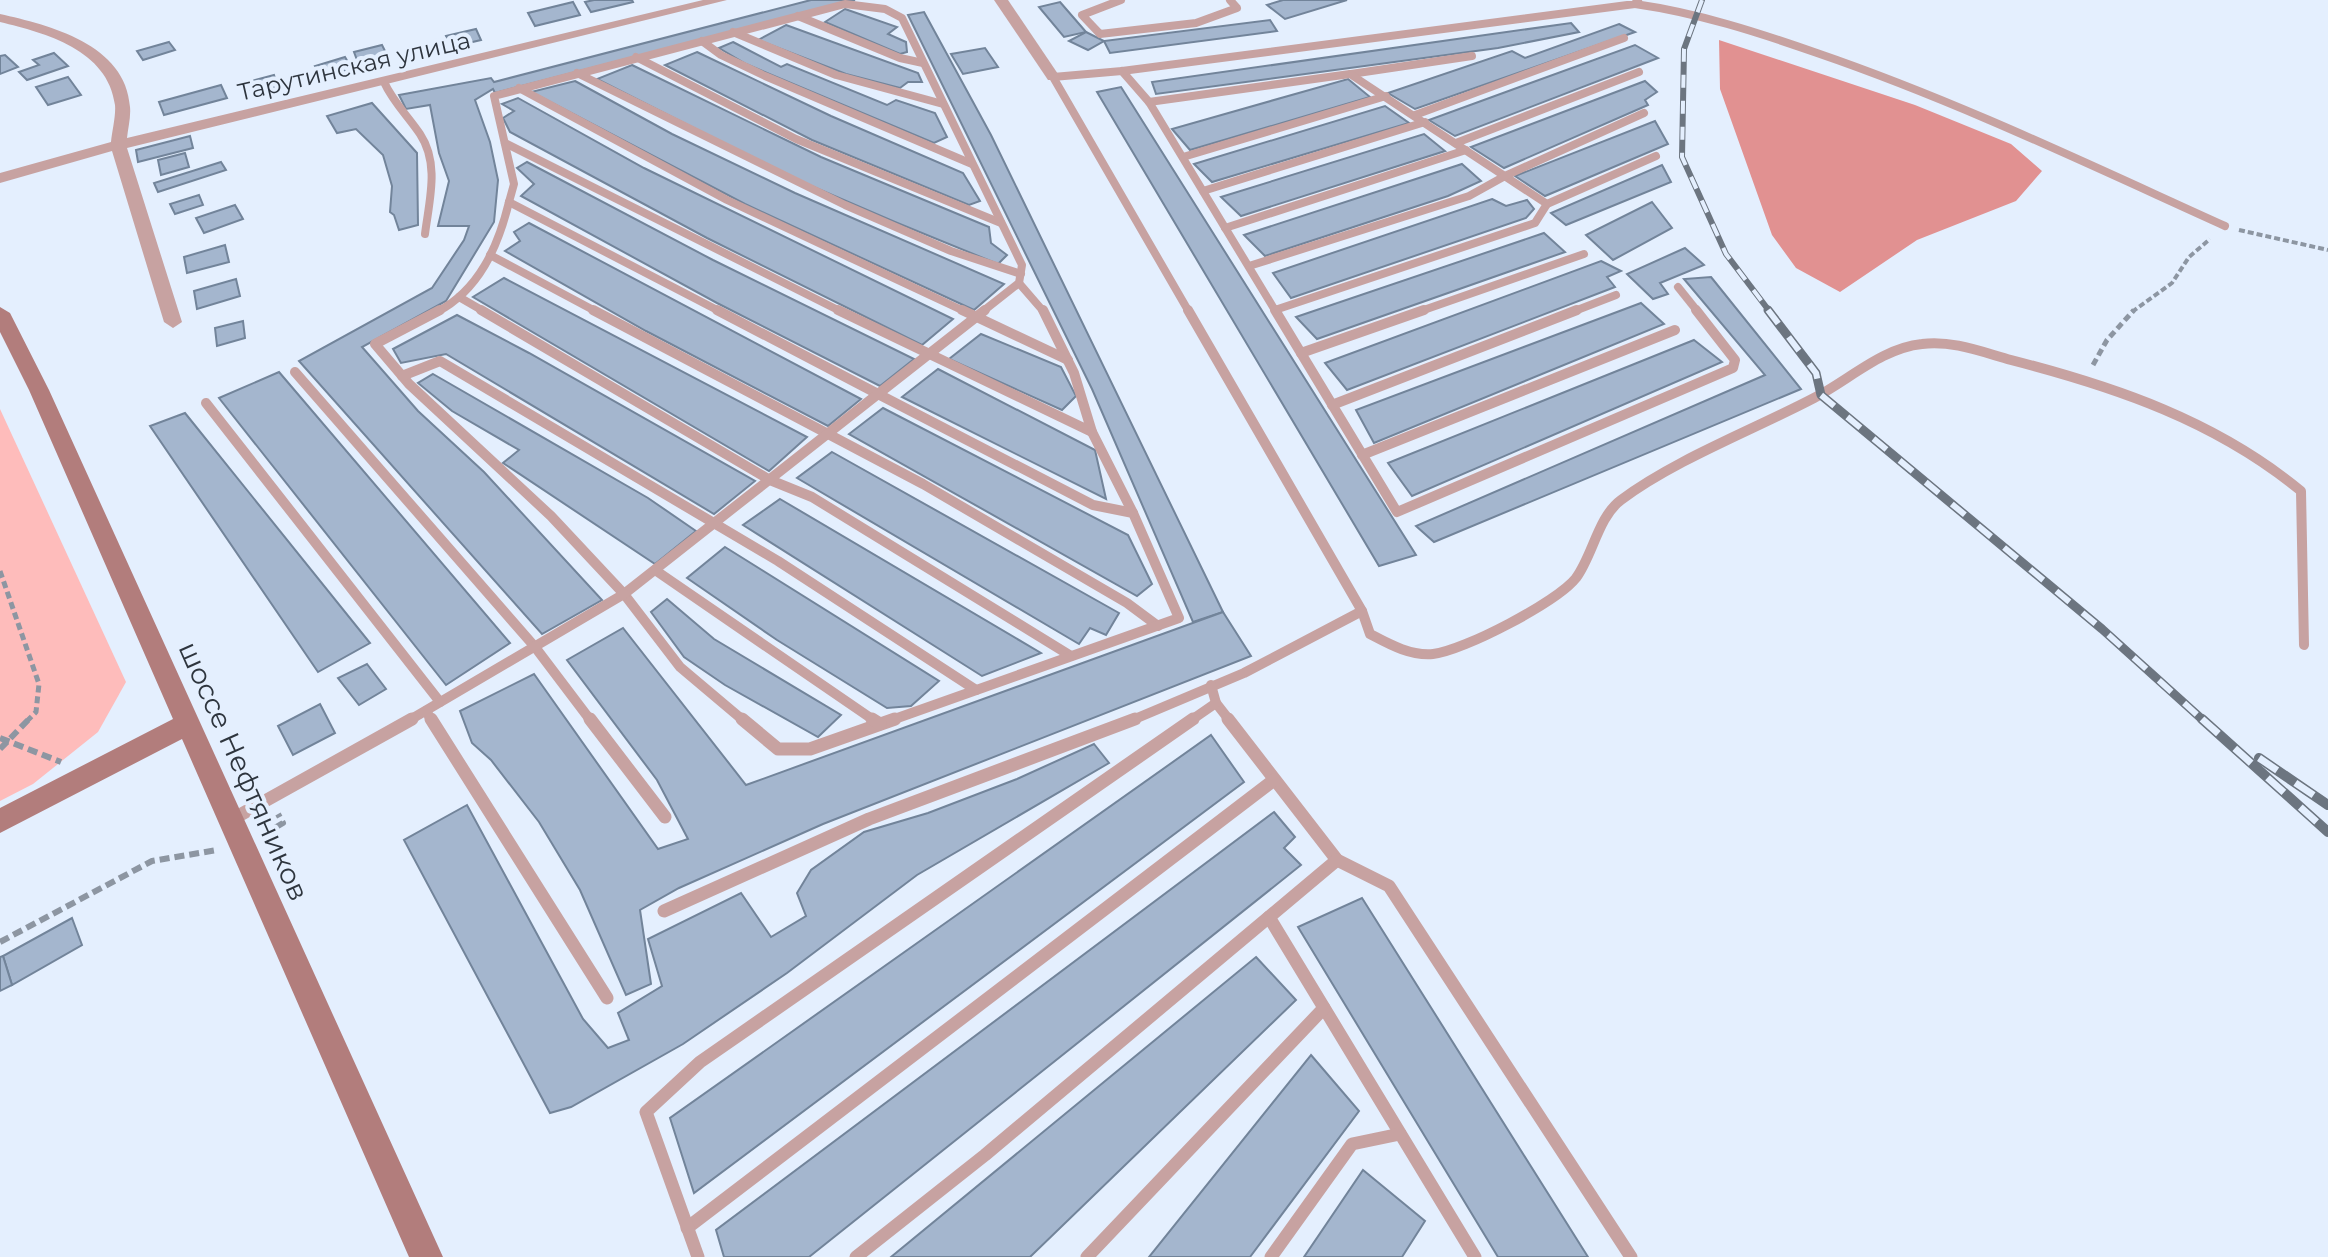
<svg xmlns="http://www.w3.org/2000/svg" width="2328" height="1257" font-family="Montserrat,sans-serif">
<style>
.green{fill:#febcbb}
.forest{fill:#e19191}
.building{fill:#a4b6ce;stroke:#72849a;stroke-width:2}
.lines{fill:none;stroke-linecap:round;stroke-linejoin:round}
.path-far2{stroke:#8d96a2;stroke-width:4;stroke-dasharray:6 3;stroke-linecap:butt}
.path-far1{stroke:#8d96a2;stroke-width:5;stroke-dasharray:7 4;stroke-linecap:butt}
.path{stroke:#8d96a2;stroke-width:6;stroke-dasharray:10 5;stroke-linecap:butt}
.lane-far2{stroke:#c7a2a1;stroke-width:8}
.lane-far1{stroke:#c7a2a1;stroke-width:10}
.lane{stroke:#c7a2a1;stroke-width:13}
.street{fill:#c7a2a1;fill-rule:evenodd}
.secondary{fill:#b27d7c;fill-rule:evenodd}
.rail-far2-casing{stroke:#6c7580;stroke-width:6}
.rail-far1-casing{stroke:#6c7580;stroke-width:9}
.rail-casing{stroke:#6c7580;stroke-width:10}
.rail-far2{stroke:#e4effe;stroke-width:4;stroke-dasharray:13;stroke-linecap:butt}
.rail-far1{stroke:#e4effe;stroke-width:6;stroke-dasharray:17;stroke-linecap:butt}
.rail{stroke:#e4effe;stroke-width:7;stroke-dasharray:22;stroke-linecap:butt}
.labels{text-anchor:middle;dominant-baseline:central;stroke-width:8;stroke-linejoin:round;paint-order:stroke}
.far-street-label{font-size:24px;fill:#2e353e;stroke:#e4effe}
.street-label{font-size:28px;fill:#2e353e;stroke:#e4effe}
</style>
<rect width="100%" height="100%" fill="#e4effe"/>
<!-- green -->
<path class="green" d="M0 409 126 682 98 732 33 784 0 801Z"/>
<!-- forest -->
<path class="forest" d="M1719 40 1915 105 2011 144 2042 171 2016 201 1917 240 1840 292 1796 268 1772 235 1720 89Z"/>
<!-- building -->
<g class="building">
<path d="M594 0H632L633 2 591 12 585 2Z"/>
<path d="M811 0H855L495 93 493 89 475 100 490 142 498 180 494 222 446 301 362 347 418 411 484 472 602 600 542 634 299 361 432 288 464 240 469 226H438L449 181 439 153 430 105 406 109 399 95 491 78 494 82Z"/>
<path d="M1283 0H1347L1285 19 1267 5Z"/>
<path d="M573 2 580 15 535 26 528 13Z"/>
<path d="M1060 2 1086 32 1064 37 1039 7Z"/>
<path d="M845 9 897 27 888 34 906 42 907 52 900 54 825 22Z"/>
<path d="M924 12 991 135 1223 612 1193 622 1092 389 908 15Z"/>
<path d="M1270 20 1277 31 1110 53 1104 41Z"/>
<path d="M1571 23 1579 32 1498 48 1156 94 1152 82Z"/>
<path d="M1619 24 1635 32 1415 109 1388 93 1512 51 1525 58Z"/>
<path d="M786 25 918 73 922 82H908L900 88 846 74 758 40Z"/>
<path d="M476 29 481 40 451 47 446 36Z"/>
<path d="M1086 32 1104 41 1088 50 1069 41Z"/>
<path d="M169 42 175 50 143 60 137 51Z"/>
<path d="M733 42 781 67 787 64 887 105 896 100 935 113 947 137 934 143 746 64 719 48Z"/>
<path d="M382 45 390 61 360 68 354 52Z"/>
<path d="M1635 45 1658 58 1455 136 1429 120Z"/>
<path d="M985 48 998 67 963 74 951 54Z"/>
<path d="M697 52 831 116 963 173 980 201 969 205 812 140 665 65Z"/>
<path d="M54 53 68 66 27 80 19 72 39 65 33 60Z"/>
<path d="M5 55 18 67 0 74V56Z"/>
<path d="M345 57 352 69 322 78 315 66Z"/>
<path d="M632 65 821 157 989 227 991 243 1007 255 998 264 895 222 788 176 597 79Z"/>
<path d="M274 75 278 87 243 96 240 84Z"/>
<path d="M68 77 81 95 48 105 36 87Z"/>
<path d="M1348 79 1370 97 1190 150 1172 129Z"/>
<path d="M575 81 672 134 795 193 1004 284 974 310 745 204 531 92Z"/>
<path d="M1645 81 1657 92 1645 100 1648 105 1504 168 1471 147Z"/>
<path d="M221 85 227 98 164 115 159 102Z"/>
<path d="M1121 87 1416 555 1379 566 1097 92Z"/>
<path d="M518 98 644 168 953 319 922 345 707 238 510 132 503 118 514 111 502 104Z"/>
<path d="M372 103 417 153 418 225 399 230 394 215 390 212 392 186 383 155 356 129 337 133 327 116Z"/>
<path d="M1385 106 1409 123 1212 182 1194 164Z"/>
<path d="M1655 121 1668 144 1545 196 1515 176Z"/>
<path d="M1424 134 1445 151 1241 216 1221 197Z"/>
<path d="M190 136 193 148 138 162 136 150Z"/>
<path d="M185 153 189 167 161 175 158 160Z"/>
<path d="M221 162 226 170 158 192 154 183Z"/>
<path d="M527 162 713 260 914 359 880 386 717 303 521 196 534 184 517 168Z"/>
<path d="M1462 164 1481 181 1448 196 1265 256 1244 235Z"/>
<path d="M1662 165 1671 182 1566 225 1551 213Z"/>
<path d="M199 195 203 205 175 214 170 204Z"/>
<path d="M1492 199 1506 206 1527 200 1534 209 1526 218 1291 298 1273 273Z"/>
<path d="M1652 202 1672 228 1613 260 1586 235Z"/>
<path d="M235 205 243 219 204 233 196 218Z"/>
<path d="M529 223 861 399 828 426 646 331 505 251 520 241 514 232Z"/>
<path d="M1544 233 1565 252 1317 339 1296 317Z"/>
<path d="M225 245 229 262 187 273 184 257Z"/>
<path d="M1685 248 1704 265 1660 283 1668 294 1653 299 1627 274Z"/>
<path d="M1601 261 1621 271 1607 277 1615 287 1347 390 1325 363Z"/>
<path d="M1711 277 1801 389 1434 542 1416 526 1765 375 1684 279Z"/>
<path d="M504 278 807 437 769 471 473 297Z"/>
<path d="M236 279 240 296 197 309 194 291Z"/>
<path d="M1641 303 1664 324 1374 443 1356 410Z"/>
<path d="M457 315 529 353 755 481 714 514 446 354 401 363 393 349Z"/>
<path d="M243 321 245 338 217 346 215 328Z"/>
<path d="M981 334 1061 367 1076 396 1062 410 949 359Z"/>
<path d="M1694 340 1722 362 1412 496 1388 463Z"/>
<path d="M938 369 1095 450 1106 499 902 397Z"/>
<path d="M279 372 510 643 446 685 219 398Z"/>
<path d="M433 374 648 498 696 531 655 564 503 463 519 450 452 411 418 383Z"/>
<path d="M883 408 1128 535 1152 584 1137 596 849 434Z"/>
<path d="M185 413 370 643 318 672 150 426Z"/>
<path d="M832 452 1119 613 1106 635 1090 628 1079 644 797 478Z"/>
<path d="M780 499 1041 653 982 676 743 525Z"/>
<path d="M725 547 939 681 911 706 887 708 777 640 687 578Z"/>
<path d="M667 599 714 639 841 715 818 737 725 685 684 657 651 612Z"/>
<path d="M1223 612 1251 656 823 824 679 888 640 910 651 984 626 995 580 890 539 822 491 760 472 743 460 711 534 674 658 849 688 839 657 780 567 660 623 628 746 785Z"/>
<path d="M367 664 386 689 359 705 338 678Z"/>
<path d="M320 704 335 733 293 755 278 726Z"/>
<path d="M1211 735 1244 782 694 1193 670 1118Z"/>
<path d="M1094 744 1109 763 917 875 787 973 683 1044 571 1107 550 1113 404 840 467 805 583 1019 608 1048 629 1040 618 1013 662 986 648 939 741 893 771 937 806 916 797 893 811 870 864 832 928 813 1017 779Z"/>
<path d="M1274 812 1295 837 1284 848 1301 865 809 1257H724L716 1230Z"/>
<path d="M1362 898 1588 1257H1498L1298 927Z"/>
<path d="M72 918 82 945 12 985 3 956Z"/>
<path d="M3 956 12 985 0 991V957Z"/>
<path d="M1256 957 1296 1000 1030 1257H891Z"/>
<path d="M1311 1055 1359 1111 1250 1257H1149Z"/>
<path d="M1363 1170 1425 1221 1402 1257H1304Z"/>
</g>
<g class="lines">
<!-- path-far2 -->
<g class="path-far2">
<path d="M2239 230 2328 250"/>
<path d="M2132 312 2172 283 2189 257 2210 239"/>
</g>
<!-- path-far1 -->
<g class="path-far1">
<path d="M2093 365 2107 340 2134 310"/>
<path d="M0 571 39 684 36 712 27 721"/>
</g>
<!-- path -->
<g class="path">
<path d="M0 738 61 762"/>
<path d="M0 749 29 719"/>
<path d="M263 835 283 823 278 814"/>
<path d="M0 942 152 861 217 850"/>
</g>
<!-- lane-far2 -->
<g class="lane-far2">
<path d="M1121 0 1082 15 1100 34 1196 23 1237 8 1230 0"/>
<path d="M1635 4C1698 13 1757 32 1817 53 1957 101 2090 165 2225 226"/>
<path d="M798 16 900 58 923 63"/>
<path d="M733 32 836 75 943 104"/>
<path d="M702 41 721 55 765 76 972 164"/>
<path d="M636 57 796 139 1001 223"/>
<path d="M1122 71 1149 102 1276 312"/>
<path d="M577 73 845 205 951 251 1021 274"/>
<path d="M1351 74 1472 56"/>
<path d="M384 82C393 102 408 116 420 134 440 164 429 201 425 234"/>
<path d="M519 88 727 200 966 312"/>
<path d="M1149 102 1350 74 1547 204 1535 223 1275 310"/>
<path d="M1415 115 1624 38"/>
<path d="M505 143 842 312"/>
<path d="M1456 143 1639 72"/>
<path d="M1183 157 1386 96"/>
<path d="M1203 191 1425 122"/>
<path d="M509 202 721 312"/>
<path d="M509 202 514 184 494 96 845 4 885 9 902 18 1022 265 1019 283 982 312"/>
<path d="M1547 204 1656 156"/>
<path d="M1225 228 1466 150"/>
<path d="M490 255 597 312"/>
<path d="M1249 266 1469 196 1505 176 1644 113"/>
<path d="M1019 283 1044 312"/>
<path d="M1678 287 1698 312"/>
<path d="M459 297 485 312"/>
<path d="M437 312C479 290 498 247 509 202"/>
<path d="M1189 312 1053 77 1122 71 1635 4 1638 0"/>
<path d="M1418 312 1584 254"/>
<path d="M1572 312 1616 295"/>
</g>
<!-- lane-far1 -->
<g class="lane-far1">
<path d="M440 310 375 344 409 384 551 516 624 594"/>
<path d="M481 310 770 480 812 497 1071 656"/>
<path d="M593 310 923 484 1127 603 1158 626"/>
<path d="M717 310 878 394"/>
<path d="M838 310 1092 432 1074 373 1043 310"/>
<path d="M962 310 1068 360"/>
<path d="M1188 310 1362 611 1370 634C1389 644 1410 656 1433 654 1463 651 1557 602 1576 578 1593 555 1598 517 1621 500 1674 460 1755 429 1814 398 1849 380 1882 348 1922 344 1952 340 1982 352 2011 360 2116 387 2216 421 2301 491L2304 645"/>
<path d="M1275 310 1397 512 1733 368 1735 360 1696 310"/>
<path d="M1301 353 1424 310"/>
<path d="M295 372 535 647 591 721"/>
<path d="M402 376 440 361 778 561 976 690"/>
<path d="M878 394 1093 505 1133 513 1179 618 889 721"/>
<path d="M878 394 985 310"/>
<path d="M206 403 440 702"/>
<path d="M1332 405 1577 310"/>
<path d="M1092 432 1133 513"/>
<path d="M1362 455 1675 330"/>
<path d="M655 570 875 721"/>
<path d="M624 594 680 667 744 721"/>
<path d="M624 594 878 394"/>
<path d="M1216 703 1230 721"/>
<path d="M426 711 432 721"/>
<path d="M408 721 624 594"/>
<path d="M1130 721 1244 673 1362 611"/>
<path d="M1190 721 1216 703 1211 685"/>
</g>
<!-- lane -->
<g class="lane">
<path d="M431 719 607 998"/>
<path d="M590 719 665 817"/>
<path d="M742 719 778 749H810L895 719"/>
<path d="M872 719 880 724"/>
<path d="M1228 719 1337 860 1389 886 1631 1257"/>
<path d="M231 820 412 719"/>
<path d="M664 911 869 819 1135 719"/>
<path d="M1269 917 1475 1257"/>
<path d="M687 1228 1274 780"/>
<path d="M698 1257 646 1112 700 1062 1193 719"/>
<path d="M856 1257 985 1155 1337 860"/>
<path d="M1087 1257 1324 1008"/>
<path d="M1271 1257 1352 1144 1400 1134"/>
</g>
<!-- street -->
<g class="street">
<path d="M703 0H727L127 148 182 322 173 328 164 322 112 151 0 183V173L111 142C112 131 116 116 115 105 108 50 46 33 0 22V14C49 25 126 44 130 107 131 117 128 128 127 138Z"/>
<path d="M994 0H1008L1060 77 1058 80H1048Z"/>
</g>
<!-- secondary -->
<path class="secondary" d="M0 307 10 313 49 390 443 1257H409L182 739 0 833V808L173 719 29 390 0 332Z"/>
<defs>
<path id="rail-far2" d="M1702 0 1684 49 1682 157 1726 254 1770 312"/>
<path id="rail-far1" d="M1768 310 1816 373 1821 395 2102 629 2204 721"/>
<g id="rail">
<path d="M2202 719 2328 832"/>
<path d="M2259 758 2328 805"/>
</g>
</defs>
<!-- rail-far2 casing -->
<use href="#rail-far2" class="rail-far2-casing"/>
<!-- rail-far1 casing -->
<use href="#rail-far1" class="rail-far1-casing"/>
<!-- rail casing -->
<use href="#rail" class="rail-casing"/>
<!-- rail-far2 -->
<use href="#rail-far2" class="rail-far2"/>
<!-- rail-far1 -->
<use href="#rail-far1" class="rail-far1"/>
<!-- rail -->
<use href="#rail" class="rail"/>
</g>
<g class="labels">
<!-- far-street labels -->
<g class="far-street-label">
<text transform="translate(354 66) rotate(-13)">Тарутинская улица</text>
</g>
<!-- street labels -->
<g class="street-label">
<text transform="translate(244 771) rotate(66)">шоссе Нефтяников</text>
</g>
</g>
</svg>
